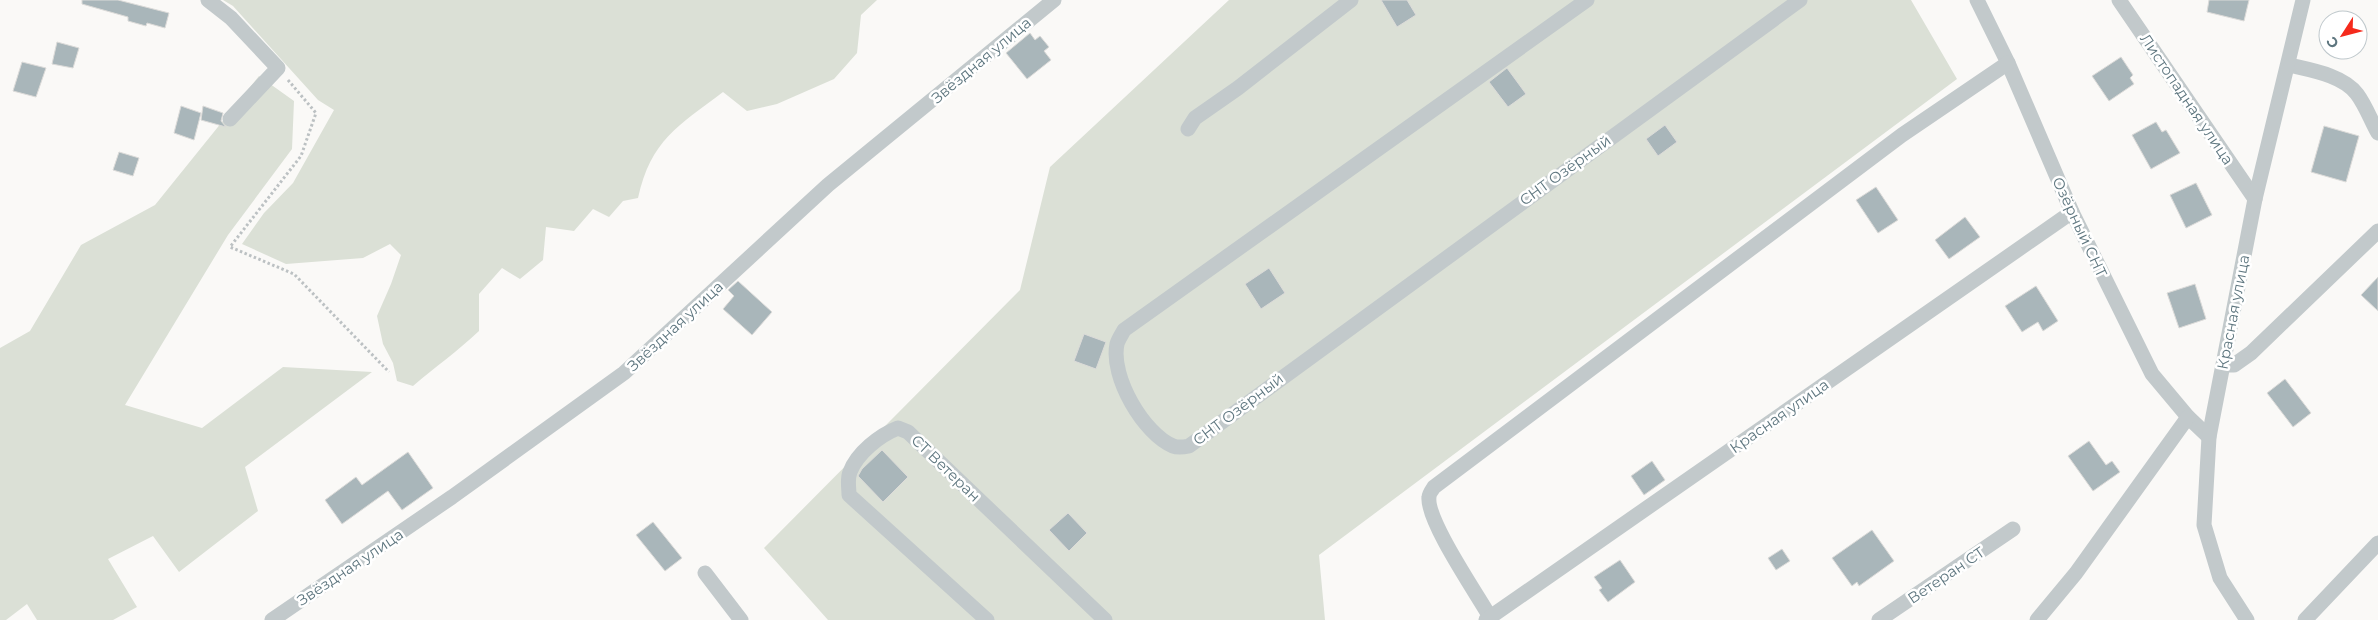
<svg xmlns="http://www.w3.org/2000/svg" width="2378" height="620" font-family="Montserrat,sans-serif">
<style>
.green{fill:#dbe0d6}
.building{fill:#a9b6ba;stroke:#dcdbd9}
.lines{fill:none;stroke-linecap:round;stroke-linejoin:round}
.path{stroke:#bcc1c3;stroke-width:3;stroke-dasharray:2.5 2.5;stroke-linecap:butt}
.minor{stroke:#c2c9cb;stroke-width:15}
.labels{text-anchor:middle;dominant-baseline:central;stroke-width:5;stroke-linejoin:round;paint-order:stroke}
.street-label{font-size:15px;fill:#5e767f;stroke:#fff}
</style>
<rect width="100%" height="100%" fill="#faf9f7"/>
<!-- green -->
<g class="green">
<path d="M223 0H877L861 15 857 53 834 79 777 104 747 111 723 92C678 126 651 140 638 198L623 201 609 217 593 209 574 231 546 227 543 260 520 279 502 268 479 294V331C458 351 435 367 413 386L397 381 393 363 383 344 377 316 391 284 401 255 390 244 363 258 286 264 242 244 264 213 293 183 334 110 318 100 233 6Z"/>
<path d="M1229 0H1911L1957 79 1319 555 1325 620H828L764 548 1020 290 1050 167Z"/>
<path d="M259 76 294 101 292 149 228 235 125 405 202 428 283 367 372 372 245 467 258 511 179 572 153 536 108 559 137 607 113 620H37L27 604 6 620H0V348L30 331 81 245 155 205Z"/>
</g>
<!-- building -->
<g class="building">
<path d="M82 0H118L169 13 165 28 147 23 146 26 128 21V17L82 4Z"/>
<path d="M1381 0H1407L1416 15 1397 27Z"/>
<path d="M2209 0H2249L2244 21 2207 12Z"/>
<path d="M1030 33 1035 40 1040 36 1049 47 1044 51 1051 60 1027 79 1006 53Z"/>
<path d="M57 42 79 48 73 68 52 64Z"/>
<path d="M2121 57 2133 75 2130 78 2134 84 2109 101 2092 76Z"/>
<path d="M22 62 46 68 36 97 13 91Z"/>
<path d="M1507 68 1526 94 1508 107 1489 82Z"/>
<path d="M181 106 201 113 194 140 174 133Z"/>
<path d="M203 106 223 113 221 121 226 127 201 120Z"/>
<path d="M2156 122 2162 132 2166 130 2180 153 2151 169 2132 135Z"/>
<path d="M1665 125 1677 142 1658 156 1646 139Z"/>
<path d="M2324 126 2359 136 2346 182 2311 172Z"/>
<path d="M119 152 139 158 133 176 113 170Z"/>
<path d="M2196 183 2212 215 2186 228 2170 195Z"/>
<path d="M1876 187 1898 220 1878 233 1856 200Z"/>
<path d="M1965 217 1980 237 1949 259 1935 240Z"/>
<path d="M1269 268 1285 293 1261 309 1245 284Z"/>
<path d="M2378 277V311L2361 295Z"/>
<path d="M738 281 772 312 752 335 723 309 734 296 728 290Z"/>
<path d="M2195 284 2206 319 2179 328 2167 293Z"/>
<path d="M2036 286 2058 321 2043 331 2038 322 2022 332 2005 306Z"/>
<path d="M1084 334 1106 342 1096 369 1074 361Z"/>
<path d="M2285 379 2311 413 2293 427 2267 393Z"/>
<path d="M2089 441 2106 465 2112 461 2120 472 2093 491 2068 456Z"/>
<path d="M882 450 908 477 883 502 858 476 862 469Z"/>
<path d="M408 452 433 488 402 510 388 491 342 524 325 500 356 477 362 485Z"/>
<path d="M1652 461 1665 480 1644 495 1631 476Z"/>
<path d="M1068 513 1087 533 1069 551 1049 530Z"/>
<path d="M653 522 682 558 665 571 636 535Z"/>
<path d="M1872 530 1894 561 1859 586 1857 582 1852 586 1832 558Z"/>
<path d="M1782 549 1790 561 1776 570 1768 558Z"/>
<path d="M1620 560 1635 582 1608 602 1599 590 1602 588 1594 577Z"/>
</g>
<g class="lines">
<!-- path -->
<path class="path" d="M288 80 316 113 301 156 230 247 294 274 389 372"/>
<!-- minor -->
<g class="minor">
<path d="M208 0 231 18 278 68 230 119"/>
<path d="M1587 0 1124 330C1122 334 1118 340 1117 344 1110 377 1144 434 1173 446 1178 448 1184 447 1189 446L1800 0"/>
<path d="M1977 0 2008 63 2072 212 2152 374 2188 417 2209 437"/>
<path d="M2119 0 2255 199"/>
<path d="M2289 65C2310 70 2343 75 2357 94 2366 106 2371 121 2378 133"/>
<path d="M1188 129 1195 118 1238 88 1351 0"/>
<path d="M2223 365H2234L2251 353 2378 231"/>
<path d="M705 573 741 620"/>
<path d="M1490 617C1477 594 1426 520 1429 497 1429 494 1432 490 1434 487L1902 135 2008 63"/>
<path d="M272 620 452 497 624 373 828 185 1054 0"/>
<path d="M987 620 849 495C849 488 847 479 850 472 857 453 880 435 898 428L908 432 1105 620"/>
<path d="M1486 620 2072 212"/>
<path d="M1879 620 2013 529"/>
<path d="M2037 620 2076 573 2188 417"/>
<path d="M2247 620 2220 578 2204 525 2209 437 2255 199 2303 0"/>
<path d="M2305 620 2378 543"/>
</g>
</g>
<g class="labels">
<!-- street labels -->
<g class="street-label">
<text transform="translate(981 60) rotate(-40)">Звёздная улица</text>
<text transform="translate(2187 99) rotate(56)">Листопадная улица</text>
<text transform="translate(1565 170) rotate(-36)">СНТ Озёрный</text>
<text transform="translate(2080 227) rotate(65)">Озёрный СНТ</text>
<text transform="translate(2233 312) rotate(-79)">Красная улица</text>
<text transform="translate(675 326) rotate(-43)">Звёздная улица</text>
<text transform="translate(1238 409) rotate(-37)">СНТ Озёрный</text>
<text transform="translate(1779 416) rotate(-35)">Красная улица</text>
<text transform="translate(946 468) rotate(44)">СТ Ветеран</text>
<text transform="translate(350 567) rotate(-34)">Звёздная улица</text>
<text transform="translate(1946 575) rotate(-34)">Ветеран СТ</text>
</g>
</g>
<!-- north arrow -->
<g transform="translate(2343 35) rotate(234)"><circle r="24" fill="#ffffff" stroke="#bfc8cc"/>
<path d="M0-4L9 19L0 12L-9 19Z" fill="#f52a1c"/>
<text y="-8" font-size="14" font-weight="bold" text-anchor="middle" fill="#5e767f">С</text>
</g>
</svg>
